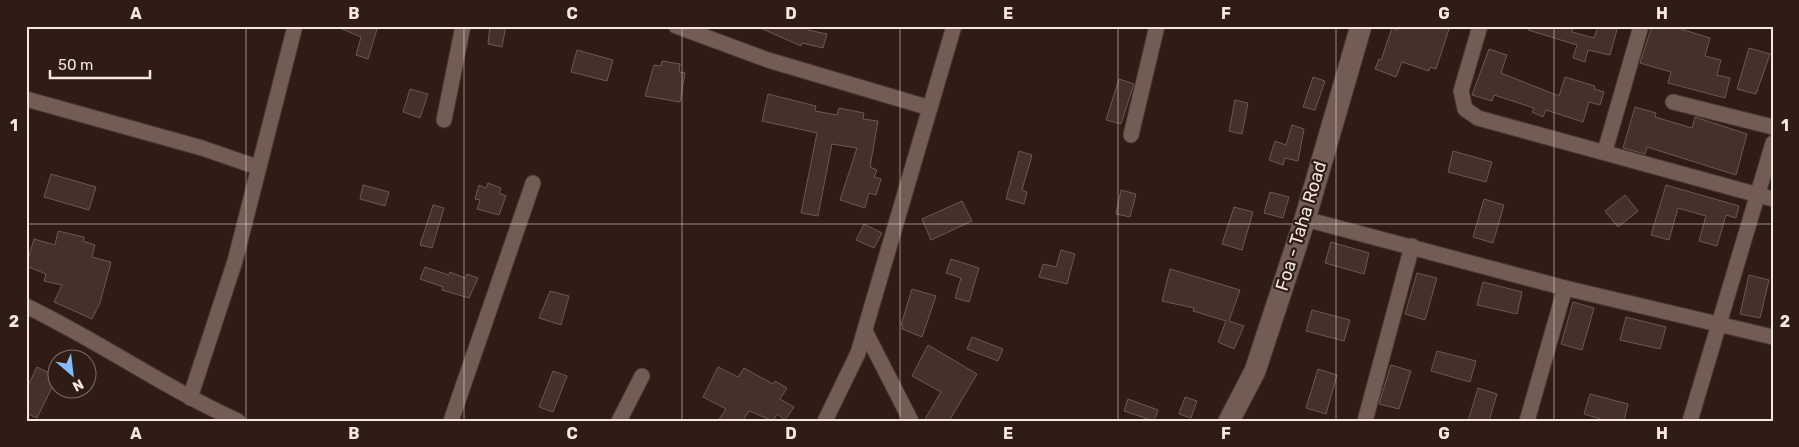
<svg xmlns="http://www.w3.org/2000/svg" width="1799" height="447" font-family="Rubik,sans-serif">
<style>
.building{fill:#45312a;stroke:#6e5850}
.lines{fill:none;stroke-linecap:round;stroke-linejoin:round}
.street-casing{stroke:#463833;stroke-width:17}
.secondary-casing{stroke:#463833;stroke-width:23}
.street{stroke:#725c54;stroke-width:15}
.secondary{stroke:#725c54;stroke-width:21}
.grid{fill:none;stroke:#f4e7e2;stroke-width:1;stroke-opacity:0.55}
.labels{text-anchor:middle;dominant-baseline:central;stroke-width:4.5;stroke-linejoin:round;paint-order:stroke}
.street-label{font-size:18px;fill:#f4e7e2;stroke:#2e1c15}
.neatline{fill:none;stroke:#f4e7e2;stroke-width:2}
.grid-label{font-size:16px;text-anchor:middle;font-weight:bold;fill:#f4e7e2}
</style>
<rect width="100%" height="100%" fill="#2e1c15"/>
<!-- building -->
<g class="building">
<path d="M335 26H370L377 29 368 59 356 55 361 37Z"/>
<path d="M490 26H506L502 47 488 44Z"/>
<path d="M756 26H810L808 30 827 34 823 48 802 43 801 46Z"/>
<path d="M1399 26H1450L1436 69 1430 67 1429 71 1402 62 1396 77 1375 69 1379 59 1381 60 1392 28 1398 30Z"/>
<path d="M1528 26H1573L1572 32 1594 38 1598 26H1618L1610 55 1588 50 1585 62 1573 58 1577 45 1528 30Z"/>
<path d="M1652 26H1682L1681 29 1710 38 1705 56 1721 60 1717 75 1730 78 1725 98 1668 83 1671 72 1640 63Z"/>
<path d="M1749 48 1770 54 1756 94 1737 89Z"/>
<path d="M1489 49 1507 55 1501 73 1559 96 1565 77 1595 86 1594 89 1604 92 1600 105 1589 102 1583 122 1546 110 1543 117 1532 112 1534 108 1494 95 1492 101 1472 95Z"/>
<path d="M577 50 613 60 607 81 571 72Z"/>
<path d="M662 61 680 64 679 72 685 73 680 102 645 96 654 65 661 66Z"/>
<path d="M1313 77 1325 81 1315 110 1303 107Z"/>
<path d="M1119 79 1134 84 1121 124 1106 120Z"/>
<path d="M410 89 428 94 420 118 403 112Z"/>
<path d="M768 94 816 106 815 111 837 115 839 108 864 113 863 119 878 121 870 167 877 170 874 177 881 179 876 195 869 193 865 208 840 200 857 148 832 144 818 216 801 213 817 133 762 121Z"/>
<path d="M1235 100 1248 103 1242 134 1229 131Z"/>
<path d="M1635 107 1656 113 1655 117 1692 128 1695 117 1747 134 1736 175 1647 147 1645 154 1623 148Z"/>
<path d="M1292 125 1304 129 1298 161 1285 158 1283 165 1269 160 1275 141 1286 145Z"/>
<path d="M1019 151 1032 155 1022 190 1027 192 1024 204 1006 199Z"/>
<path d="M1453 151 1492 162 1486 182 1448 172Z"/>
<path d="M51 174 96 187 89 210 44 197Z"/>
<path d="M488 183 501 188 499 193 506 196 499 215 477 209 480 200 475 199 479 185 486 188Z"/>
<path d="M363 185 389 192 385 206 360 199Z"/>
<path d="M1666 185 1739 206 1736 218 1726 215 1717 246 1699 241 1706 216 1678 208 1669 240 1651 235Z"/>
<path d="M1121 190 1136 194 1130 217 1116 214Z"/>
<path d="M1270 192 1289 197 1283 218 1264 213Z"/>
<path d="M1625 195 1638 211 1618 227 1605 211Z"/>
<path d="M1484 199 1504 205 1493 243 1473 237Z"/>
<path d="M962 201 972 221 931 240 922 219Z"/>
<path d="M433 205 444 208 432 248 420 245Z"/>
<path d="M1234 207 1253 212 1242 250 1222 244Z"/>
<path d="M864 224 882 233 874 248 856 240Z"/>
<path d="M58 231 84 237 83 241 95 245 92 257 111 262 100 303 92 319 54 302 62 285 44 281 46 274 26 266 34 239 55 245Z"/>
<path d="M1331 242 1369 253 1364 274 1325 263Z"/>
<path d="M1061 250 1075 254 1067 284 1039 277 1043 264 1056 267Z"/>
<path d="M951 259 979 268 969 302 955 298 961 278 946 273Z"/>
<path d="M425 267 449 275 450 272 465 278 467 274 478 278 469 298 442 290 443 287 420 279Z"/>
<path d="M1170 269 1240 290 1229 321 1244 326 1234 349 1218 342 1226 321 1193 311 1194 308 1162 301Z"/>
<path d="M1417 273 1437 278 1425 320 1405 314Z"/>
<path d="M1749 275 1769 280 1760 318 1740 314Z"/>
<path d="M1483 282 1522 292 1517 314 1477 305Z"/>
<path d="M912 289 936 296 922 337 902 329 903 325H901Z"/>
<path d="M550 291 569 296 561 325 539 318Z"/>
<path d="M1573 302 1594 308 1582 350 1561 344Z"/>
<path d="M1312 310 1350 320 1344 341 1306 331Z"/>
<path d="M1626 317 1666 327 1660 349 1620 340Z"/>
<path d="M972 337 1003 349 998 361 967 349Z"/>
<path d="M928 345 977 374 949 421H924L941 392 912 376Z"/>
<path d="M1437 351 1476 361 1470 382 1431 371Z"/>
<path d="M1391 365 1411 371 1399 409 1379 404Z"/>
<path d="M37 367 57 377 37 418 26 413V390Z"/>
<path d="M718 367 738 377 744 368 773 384 775 381 787 388 780 399 794 407 785 420 777 414 773 421 749 411 743 421H718L726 409 703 397Z"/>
<path d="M1318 369 1337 375 1326 414 1306 408Z"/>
<path d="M553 371 567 376 553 412 539 407Z"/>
<path d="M1478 388 1497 394 1489 421H1468Z"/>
<path d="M1590 394 1628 404 1624 421H1607L1584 414Z"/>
<path d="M1185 397 1197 401 1191 418 1179 414Z"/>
<path d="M1128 399 1158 410 1154 421 1124 411Z"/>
</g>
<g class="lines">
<defs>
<g id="street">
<path d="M676 26 768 60 930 108"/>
<path d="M1480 26 1461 91 1465 109 1478 118 1773 199"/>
<path d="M26 99 202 148 257 167"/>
<path d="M1673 102 1773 127"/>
<path d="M444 120 463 26"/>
<path d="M1131 135 1157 26"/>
<path d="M1605 151 1641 26"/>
<path d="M1305 219 1565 288 1773 337"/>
<path d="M26 306C99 341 165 388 238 421"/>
<path d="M865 331 911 421"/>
<path d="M190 398 235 261 295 26"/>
<path d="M451 421 533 183"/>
<path d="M619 421 642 376"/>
<path d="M825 421 858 353 954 26"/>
<path d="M1365 421 1412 246"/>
<path d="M1527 421 1565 288"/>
<path d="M1690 421 1773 143"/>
</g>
<path id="secondary" d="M1229 421 1255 371 1305 219 1361 26"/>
</defs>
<!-- street casing -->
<use href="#street" class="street-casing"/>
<!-- secondary casing -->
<use href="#secondary" class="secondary-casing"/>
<!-- street -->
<use href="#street" class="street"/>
<!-- secondary -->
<use href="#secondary" class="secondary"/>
</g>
<!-- grid -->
<path class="grid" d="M246 26V421M464 26V421M682 26V421M900 26V421M1118 26V421M1336 26V421M1554 26V421M26 224H1773"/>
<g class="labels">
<!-- street labels -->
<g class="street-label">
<text transform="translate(1301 226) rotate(-73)">Foa - Taha Road</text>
</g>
</g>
<!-- border -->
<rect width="1799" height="447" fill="none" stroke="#2e1c15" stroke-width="55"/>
<!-- north arrow -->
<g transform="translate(72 374) rotate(152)"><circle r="24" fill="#2e1c15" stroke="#7d6d67"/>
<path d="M0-4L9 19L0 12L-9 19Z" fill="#86bbfb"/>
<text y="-8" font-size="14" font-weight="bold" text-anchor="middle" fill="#f4e7e2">N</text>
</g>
<!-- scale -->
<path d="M50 70v8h100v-8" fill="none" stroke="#f4e7e2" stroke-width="2.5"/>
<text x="58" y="70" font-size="15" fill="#f4e7e2" stroke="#2e1c15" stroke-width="4" paint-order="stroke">50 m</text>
<rect x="28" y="28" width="1744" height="392" class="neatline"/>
<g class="grid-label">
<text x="136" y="19">A</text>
<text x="354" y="19">B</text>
<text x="572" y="19">C</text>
<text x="791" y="19">D</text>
<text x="1008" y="19">E</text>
<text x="1226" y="19">F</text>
<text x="1444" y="19">G</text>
<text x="1662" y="19">H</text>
<text x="14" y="131">1</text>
<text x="1785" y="131">1</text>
<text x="14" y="327">2</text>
<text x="1785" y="327">2</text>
<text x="136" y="439">A</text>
<text x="354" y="439">B</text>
<text x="572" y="439">C</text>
<text x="791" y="439">D</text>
<text x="1008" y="439">E</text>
<text x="1226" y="439">F</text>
<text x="1444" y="439">G</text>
<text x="1662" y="439">H</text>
</g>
</svg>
